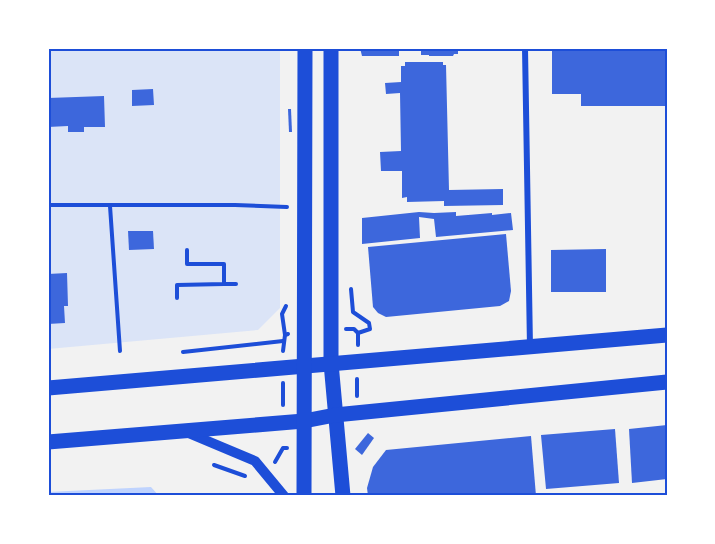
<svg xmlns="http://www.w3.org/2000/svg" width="715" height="544" font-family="Rubik,sans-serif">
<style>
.green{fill:#dbe4f7}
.water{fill:#bfd3fe}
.building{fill:#3d67dc}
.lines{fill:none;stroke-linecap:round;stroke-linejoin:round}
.path{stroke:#1d4ed8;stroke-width:4}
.minor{stroke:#1d4ed8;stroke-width:6}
.tertiary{stroke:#1d4ed8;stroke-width:10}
.primary{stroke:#1d4ed8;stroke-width:15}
.neatline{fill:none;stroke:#1d4ed8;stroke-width:2}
</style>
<rect width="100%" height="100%" fill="#f2f2f2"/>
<!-- green -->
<path class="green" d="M48 48H280V308L258 330 48 349Z"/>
<!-- water -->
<path class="water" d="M151 487 159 496H48V492Z"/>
<!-- building -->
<g class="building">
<path d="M360 48H399V56H362Z"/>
<path d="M421 48H458V54H454L453 56H429V55H421Z"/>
<path d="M552 48H667V106H581V94H552Z"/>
<path d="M405 62H443V65H446L449 190 503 189V205L444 206V201L407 202V197L402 198V171H381L380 152 401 151 400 93 386 94 385 83 401 82V66H405Z"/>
<path d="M153 89 154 105 132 106V90Z"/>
<path d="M104 96 105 127H84V132H68V126L48 127V98Z"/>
<path d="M288 109H291L292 132H289Z"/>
<path d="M419 212 434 213 456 212V216L492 213V215L511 213 513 230 436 237 434 219 419 217 420 238 362 244V218Z"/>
<path d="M128 231H153L154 249 129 250Z"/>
<path d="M506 234 511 291 509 301 500 306 386 317 378 313 373 307 368 247Z"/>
<path d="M606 249V292H551V250Z"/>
<path d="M67 273 68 306H64L65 323 48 324V274Z"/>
<path d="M667 425V479L632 483 629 429Z"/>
<path d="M615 429 619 483 546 489 541 435Z"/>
<path d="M368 433 374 438 362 455 355 449Z"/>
<path d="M531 436 536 496H368L367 488 373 467 386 450Z"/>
</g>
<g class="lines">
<!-- path -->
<g class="path">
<path d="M48 205H235L287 207"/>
<path d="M110 206 120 351"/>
<path d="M224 284H236"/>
<path d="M351 289 353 312 369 323 370 329 358 333"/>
<path d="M177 298V285L224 284V264H187V250"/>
<path d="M346 329H354L358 333V345"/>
<path d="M285 335 282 314 286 306"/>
<path d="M283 351 285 335 288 334"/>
<path d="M183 352 283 341"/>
<path d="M357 396V379"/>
<path d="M283 405V383"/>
<path d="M275 462 283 448H287"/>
<path d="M214 465 245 476"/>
</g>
<!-- minor -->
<path class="minor" d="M525 48 530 347"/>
<!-- tertiary -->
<path class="tertiary" d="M186 432 255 461 284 496"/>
<!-- primary -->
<g class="primary">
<path d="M331 48V363L343 496"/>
<path d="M48 388 667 335"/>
<path d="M48 442 304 421 335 415 667 382"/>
<path d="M304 496 305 48"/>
</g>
</g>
<!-- border -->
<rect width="715" height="544" fill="none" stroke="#ffffff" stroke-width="99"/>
<rect x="50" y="50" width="616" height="444" class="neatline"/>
</svg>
